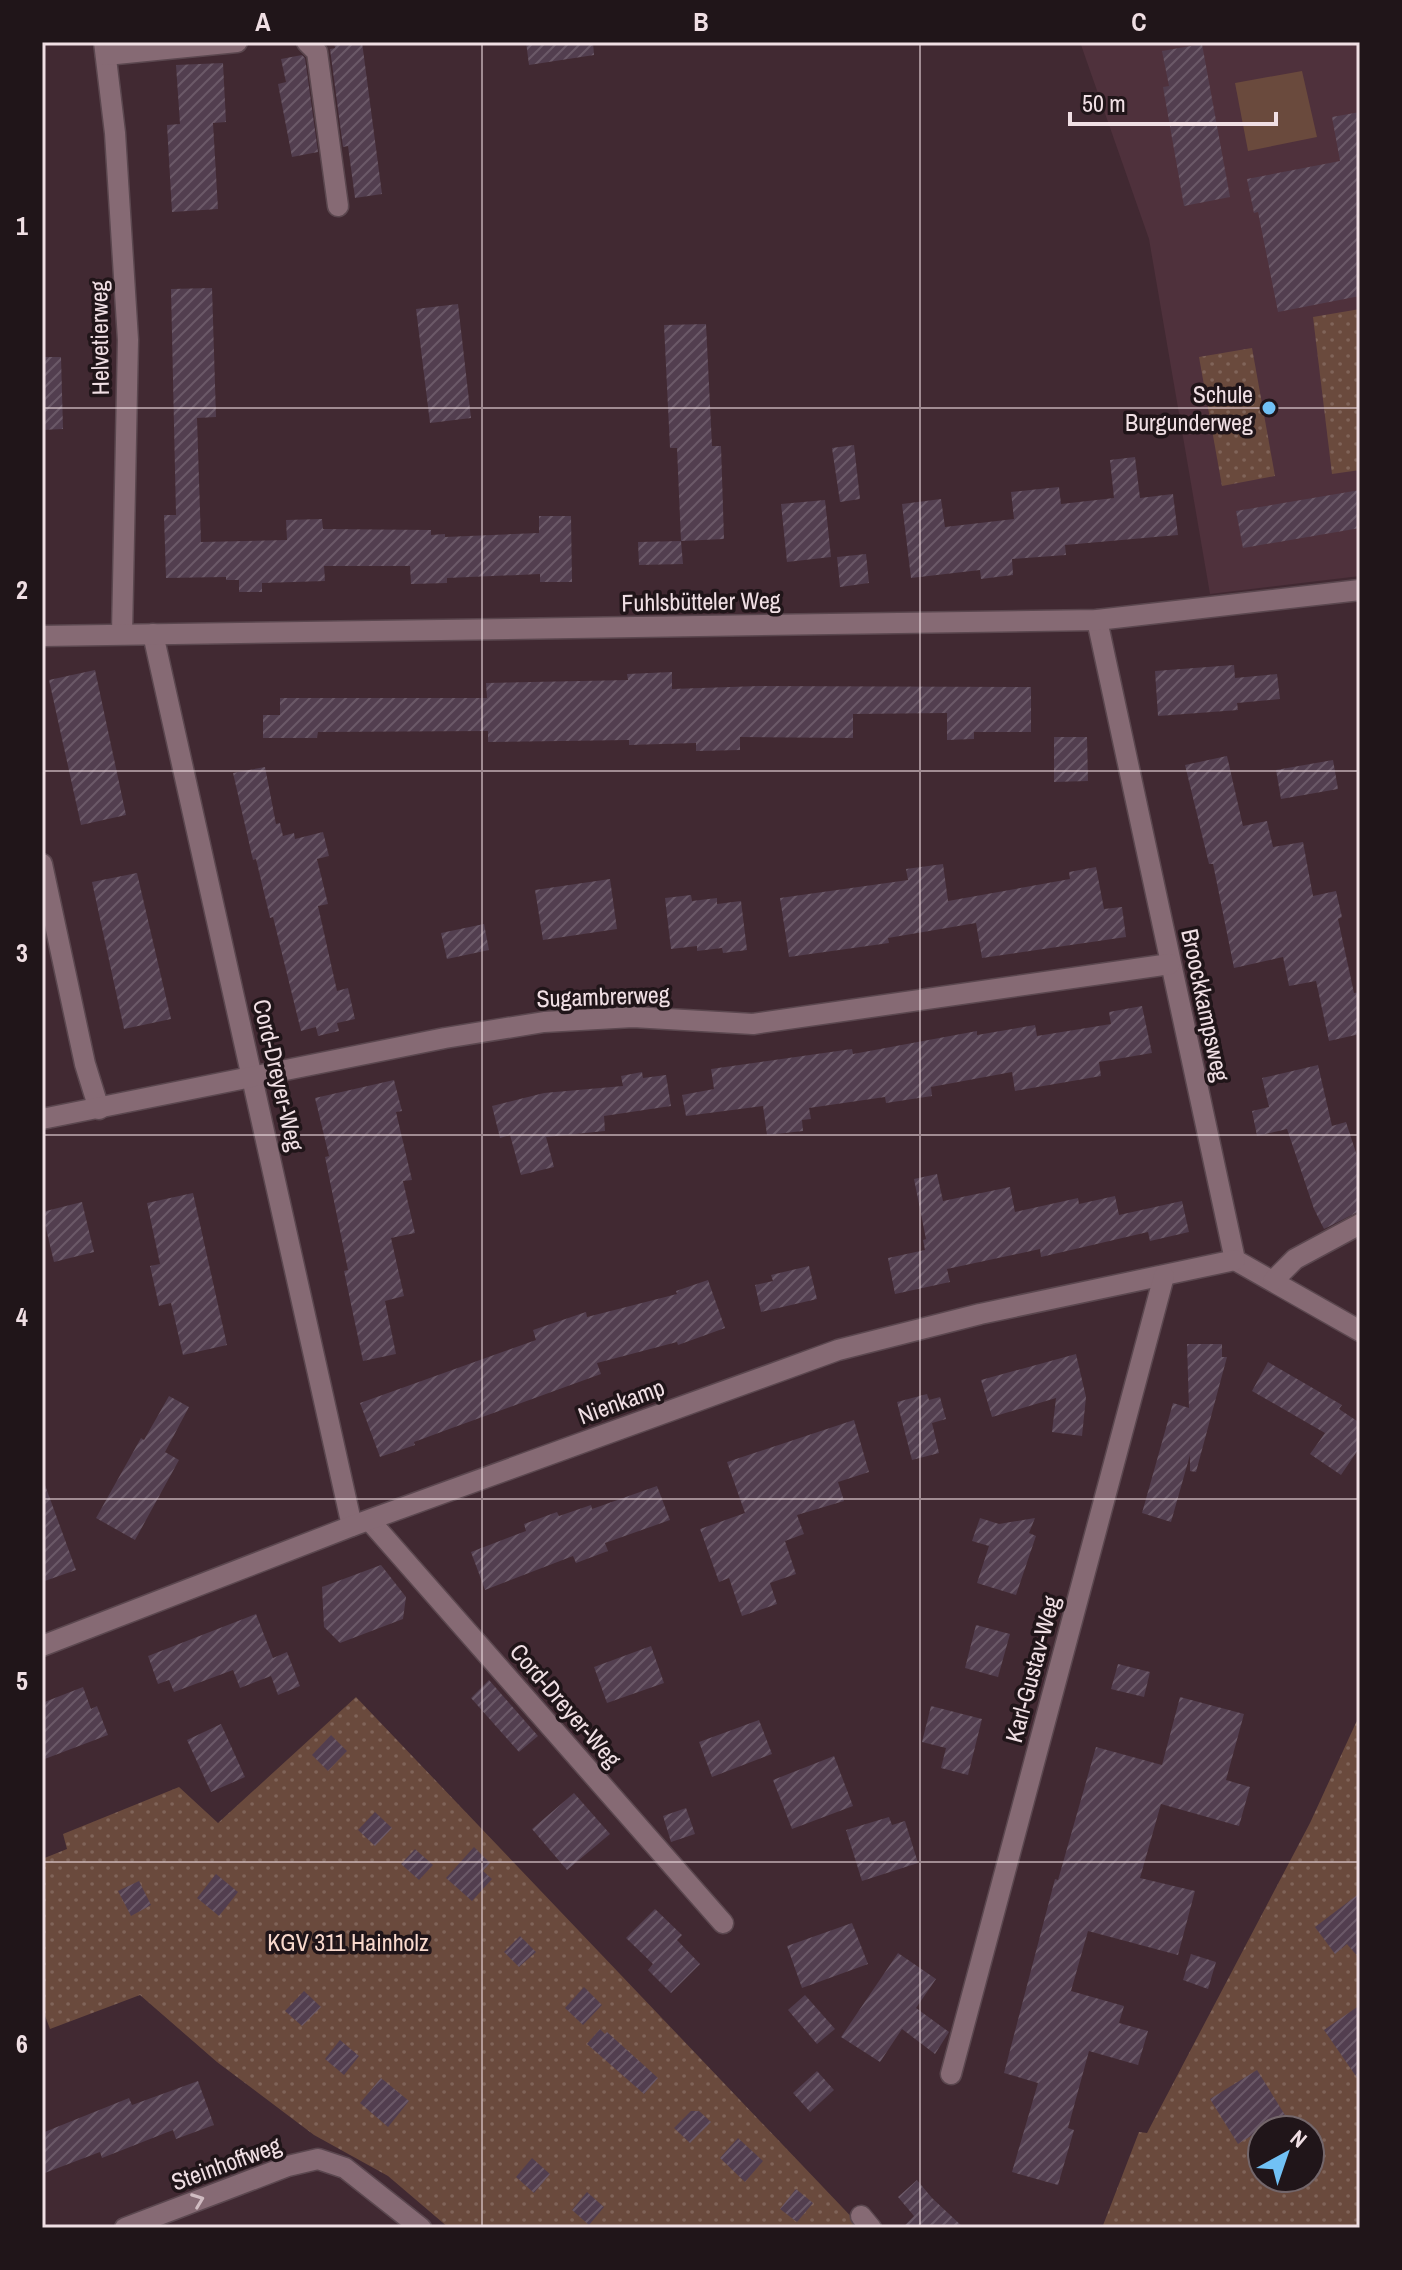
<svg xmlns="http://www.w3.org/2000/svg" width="1402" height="2270" font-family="'Archivo Narrow',sans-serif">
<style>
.built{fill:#4f313c}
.park{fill:url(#park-dots);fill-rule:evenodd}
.pitch{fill:#6a4a3d}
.building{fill:url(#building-hatch)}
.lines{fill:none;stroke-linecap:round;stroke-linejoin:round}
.minor-casing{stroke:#5b474f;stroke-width:23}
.minor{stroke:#866a74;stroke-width:20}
.oneway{stroke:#d0bcc2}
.grid{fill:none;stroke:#f0dfe4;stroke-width:2;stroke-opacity:0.55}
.poi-dot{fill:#71c1f5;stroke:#201519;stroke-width:3}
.labels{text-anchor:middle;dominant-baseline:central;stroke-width:7;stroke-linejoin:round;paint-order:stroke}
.street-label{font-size:24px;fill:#f0dfe4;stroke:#201519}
.poi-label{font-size:24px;fill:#f0dfe4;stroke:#201519;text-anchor:end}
.park-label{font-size:24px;fill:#f9d9cd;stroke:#201519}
.neatline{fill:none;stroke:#f0dfe4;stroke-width:3}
.grid-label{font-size:26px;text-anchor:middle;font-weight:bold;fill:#f0dfe4}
</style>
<defs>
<pattern id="park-dots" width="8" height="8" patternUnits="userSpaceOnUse" patternTransform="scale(2)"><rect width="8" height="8" fill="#6a4a3d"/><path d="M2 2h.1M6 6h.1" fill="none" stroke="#806459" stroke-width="1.8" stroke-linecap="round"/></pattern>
<pattern id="building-hatch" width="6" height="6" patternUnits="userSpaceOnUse" patternTransform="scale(2)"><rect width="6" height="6" fill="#523e4f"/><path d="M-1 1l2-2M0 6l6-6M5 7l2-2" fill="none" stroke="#6b5968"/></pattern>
</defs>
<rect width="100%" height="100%" fill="#412932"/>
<!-- built -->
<path class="built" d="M1080 42H1360V576L1210 594 1149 239Z"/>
<!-- park -->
<g class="park">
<path d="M1360 309V470L1332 474 1313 317Z"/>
<path d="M1252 348 1275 476 1222 486 1199 357Z"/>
<path d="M356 1697 862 2228H449L388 2176 314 2135 217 2062 140 1995 50 2029 42 2008V1859L67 1849 63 1834 179 1787 218 1823Z"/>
<path d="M1360 1714V2228H1102L1139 2132 1147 2133 1310 1823ZM1262 2130H1310V2178H1262Z"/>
</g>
<!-- pitch -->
<path class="pitch" d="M1302 71 1317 137 1248 151 1235 83Z"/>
<!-- building -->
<g class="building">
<path d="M334 42H362L382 194 355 198 348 146 343 147 330 49 335 48Z"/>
<path d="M526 42H593L594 55 529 65Z"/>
<path d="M1202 44 1230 197 1184 206 1163 87 1169 86 1162 51Z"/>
<path d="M302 55 305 58 318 152 292 157 278 84 286 82 281 59Z"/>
<path d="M223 63 226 122 213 123 218 209 172 212 167 125 180 124 176 65Z"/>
<path d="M1360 112V296L1278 312 1258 212 1254 213 1247 179 1340 161 1332 117Z"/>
<path d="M212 288 216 417 197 418 201 542 287 540 286 520 322 519 323 529 431 530V535L445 534V537L539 533V516H571L572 582H540V574L447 578V583L411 584 410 566H324L325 581 262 583V592H239V580H226V577L166 578 164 515H176L171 289Z"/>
<path d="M458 304 471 418 430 423 416 309Z"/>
<path d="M706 324 712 446H721L724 539 681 541 677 448H670L664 325Z"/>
<path d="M42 357H61L63 429 42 430Z"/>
<path d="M854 445 860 499 840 502 832 448Z"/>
<path d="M1135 457 1140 498 1173 494 1178 535 1065 545 1066 555 1012 559 1013 575 981 579 980 570 911 578 902 504 941 499 945 527 1014 519 1011 492 1059 487 1061 504 1114 498 1110 460Z"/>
<path d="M1360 490V528L1243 548 1236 511Z"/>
<path d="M825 500 831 557 787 562 781 504Z"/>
<path d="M681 541 683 564 639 565 638 542Z"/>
<path d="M866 554 869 583 840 587 837 557Z"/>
<path d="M1234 665 1235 678 1277 674 1280 699 1237 703 1238 710 1158 716 1155 671Z"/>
<path d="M95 670 126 815 81 825 49 680Z"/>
<path d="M672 672V689L759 686 1031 687V732H974V739L947 740V713L853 714V738L740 737V750L696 751V743L629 745V740L488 742V731L318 732 317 738H263V715H280V698H487L486 683 628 680 627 674Z"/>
<path d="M1054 737H1087L1088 781 1054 782Z"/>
<path d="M1227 756 1243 826 1267 821 1273 847 1303 842 1313 896 1336 891 1342 917 1338 919 1354 993 1360 992V1034L1329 1041 1316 981 1289 986 1283 957 1234 968 1213 864H1209L1185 765Z"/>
<path d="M1333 760 1338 789 1281 799 1276 770Z"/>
<path d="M265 767 276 824 280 823 283 836 294 833 295 839 323 832 329 856 317 859 328 904 318 906 337 991 348 988 355 1019 337 1023 339 1031 318 1036 316 1027 301 1031 273 917 270 918 256 859 253 860 233 773Z"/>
<path d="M943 864 948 901 1070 879 1069 872 1096 867 1104 909 1122 907 1126 937 982 958 976 923 888 938 889 943 789 957 780 898 908 880 906 869Z"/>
<path d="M137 873 171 1019 124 1029 92 882Z"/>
<path d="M610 879 617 929 543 940 535 890Z"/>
<path d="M691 895 692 901 717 898V904L741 901 747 950 723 953 722 948 697 951V946L671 949 665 898Z"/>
<path d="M484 924 489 950 447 959 441 933Z"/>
<path d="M1142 1006 1152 1053 1099 1062 1101 1076 1015 1091 1012 1072 931 1087 932 1096 886 1103 885 1097 809 1108 811 1119 802 1120 803 1131 767 1135 763 1106 686 1116 682 1095 714 1089 711 1069 852 1049 853 1054 977 1031V1035L1035 1025 1037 1036 1111 1024 1109 1012Z"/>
<path d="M1318 1065 1332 1126 1346 1122 1360 1165V1211L1324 1229 1314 1209 1287 1129 1257 1136 1252 1111 1269 1107 1262 1078Z"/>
<path d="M642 1072 643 1078 666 1075 671 1106 604 1116 605 1131 546 1137 554 1167 521 1175 510 1135 500 1138 492 1106 544 1093 623 1086 621 1076Z"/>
<path d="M394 1080 402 1111 396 1112 412 1180 403 1181 415 1233 391 1238 404 1296 385 1301 396 1354 363 1361 344 1271 348 1270 325 1157 329 1156 315 1098Z"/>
<path d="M937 1174 943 1201 1010 1187 1015 1212 1078 1198 1079 1204 1115 1196 1119 1215 1182 1201 1189 1232 1150 1241 1148 1232 1041 1257 1040 1249 947 1269 950 1282 895 1294 888 1258 925 1250 923 1240 926 1239 914 1179Z"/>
<path d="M193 1193 227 1345 183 1355 171 1303 159 1306 150 1266 160 1264 147 1203Z"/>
<path d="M82 1202 94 1252 54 1262 42 1212Z"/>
<path d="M809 1266 817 1299 761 1312 755 1285 773 1281 771 1275Z"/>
<path d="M708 1280 725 1328 678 1345 677 1342 597 1363 601 1374 452 1428 414 1442 415 1445 380 1457 360 1403 536 1340 533 1330 586 1312 587 1317 677 1294 676 1291Z"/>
<path d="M1187 1344H1222V1357H1227L1196 1472 1190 1471V1455L1171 1522 1142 1513 1173 1403 1189 1408Z"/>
<path d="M1076 1354 1086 1397 1082 1436 1052 1432 1056 1398 992 1417 981 1380Z"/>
<path d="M1268 1362 1342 1405 1339 1409 1360 1423V1447L1341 1475 1310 1454 1325 1433 1252 1391Z"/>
<path d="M927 1394 929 1400 940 1397 946 1419 932 1423 939 1453 912 1460 897 1402Z"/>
<path d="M169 1396 189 1407 165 1452 179 1460 135 1540 96 1518 141 1438 144 1440Z"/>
<path d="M854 1420 869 1472 838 1482 844 1501 797 1515 804 1534 785 1541 796 1574 770 1583 777 1604 742 1616 729 1578 719 1582 700 1529 745 1513 727 1462Z"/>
<path d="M42 1485H45L76 1570 42 1582Z"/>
<path d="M657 1486 670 1520 605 1543 608 1551 576 1563 573 1556 485 1590 471 1552 526 1531 524 1524 557 1512 559 1516 591 1505 592 1509Z"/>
<path d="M980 1518 999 1524 1035 1518 1029 1533 1036 1536 1016 1595 977 1583 989 1546 972 1541Z"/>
<path d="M381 1565 406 1597 403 1619 340 1643 324 1627 322 1587Z"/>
<path d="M256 1614 273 1658 287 1652 300 1686 278 1695 271 1676 240 1688 233 1670 174 1692 169 1680 158 1684 148 1656Z"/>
<path d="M976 1625 1010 1634 998 1677 965 1668Z"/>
<path d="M651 1646 664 1683 607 1703 594 1667Z"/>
<path d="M1118 1664 1150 1672 1144 1697 1111 1689Z"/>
<path d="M489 1680 538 1736 519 1752 471 1698Z"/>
<path d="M83 1687 91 1709 97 1706 108 1735 42 1760V1703Z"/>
<path d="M1180 1697 1244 1714 1226 1780 1250 1787 1239 1826 1161 1804 1140 1878 1195 1891 1178 1955 1088 1931 1071 1991 1124 2006 1119 2023 1148 2031 1138 2065 1089 2051 1068 2128 1074 2130 1058 2185 1012 2172 1038 2083 1004 2073 1055 1879 1058 1880 1096 1747 1162 1765Z"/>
<path d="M931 1706 982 1719 968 1775 941 1768 946 1748 922 1742Z"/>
<path d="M759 1720 772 1754 712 1777 699 1742Z"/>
<path d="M221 1724 245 1777 211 1792 187 1740Z"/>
<path d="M331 1735 347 1751 328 1771 312 1755Z"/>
<path d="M834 1756 853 1806 792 1829 773 1780Z"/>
<path d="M574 1793 610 1834 567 1870 532 1829Z"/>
<path d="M686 1808 695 1834 671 1842 663 1816Z"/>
<path d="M375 1812 392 1828 375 1846 358 1830Z"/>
<path d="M889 1817 892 1825 905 1821 918 1863 862 1881 846 1830Z"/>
<path d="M474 1847 490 1863 483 1871 492 1879 472 1901 446 1878Z"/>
<path d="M415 1849 433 1865 419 1880 401 1864Z"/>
<path d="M216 1874 238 1892 219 1916 197 1898Z"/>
<path d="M139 1881 151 1905 131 1916 118 1891Z"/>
<path d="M1360 1893V1959L1347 1944 1335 1954 1315 1927Z"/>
<path d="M655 1909 682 1935 677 1940 700 1964 671 1993 648 1970 653 1964 626 1938Z"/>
<path d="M852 1923 868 1964 802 1988 787 1946Z"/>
<path d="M520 1936 536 1952 519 1967 504 1952Z"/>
<path d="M898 1953 936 1979 916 2008 949 2032 935 2054 902 2029 880 2062 841 2037Z"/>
<path d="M1191 1954 1216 1962 1208 1989 1183 1980Z"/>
<path d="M584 1987 602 2005 583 2025 565 2008Z"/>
<path d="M304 1991 321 2007 302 2026 285 2011Z"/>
<path d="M805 1995 835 2029 817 2044 788 2010Z"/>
<path d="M1360 2005V2082L1324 2030Z"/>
<path d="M600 2029 605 2034 607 2032 658 2078 644 2094 587 2044Z"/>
<path d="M340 2040 359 2056 344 2075 325 2059Z"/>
<path d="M1257 2070 1285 2115 1238 2144 1210 2099Z"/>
<path d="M817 2071 834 2090 810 2112 793 2093Z"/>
<path d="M381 2078 409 2101 388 2127 360 2103Z"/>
<path d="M198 2081 214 2125 176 2139 173 2130 102 2158 100 2152 42 2174V2133L129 2098 132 2105Z"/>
<path d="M691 2111H699L711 2122 690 2143 674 2128Z"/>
<path d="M738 2138 763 2161 745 2182 720 2158Z"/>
<path d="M532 2158 550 2174 534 2193 516 2177Z"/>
<path d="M917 2180 932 2198 964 2228H902L914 2216 898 2197Z"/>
<path d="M796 2189 813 2203 797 2222 780 2209Z"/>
<path d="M587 2192 604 2207 589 2225 572 2210Z"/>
</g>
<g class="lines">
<defs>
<g id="minor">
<path d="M104 42 115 133 128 340 122 634"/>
<path d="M307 42 317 52 338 206"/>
<path d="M106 55 237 42"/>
<path d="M1097 620 1235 1260 1360 1331"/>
<path d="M153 634 352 1526"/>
<path d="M42 636 1097 620 1360 590"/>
<path d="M42 864 85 1064 99 1109"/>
<path d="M42 1119 445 1038 544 1022 633 1017 753 1024 1170 964"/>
<path d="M1273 1281 1295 1259 1360 1224"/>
<path d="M370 1521 723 1923"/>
<path d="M42 1646 352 1526 838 1350 980 1314 1235 1260"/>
<path d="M951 2074 1164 1276"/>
<path d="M861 2216 871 2228"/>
<path d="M125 2228 288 2166 318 2159 345 2168 421 2228"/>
</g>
</defs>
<!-- minor casing -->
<use href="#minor" class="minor-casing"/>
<!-- minor -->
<use href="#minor" class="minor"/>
</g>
<!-- one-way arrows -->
<defs><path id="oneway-chevron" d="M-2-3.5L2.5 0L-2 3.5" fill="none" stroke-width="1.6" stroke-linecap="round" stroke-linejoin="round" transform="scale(2)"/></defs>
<use class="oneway" href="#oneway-chevron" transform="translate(198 2200) rotate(-21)"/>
<!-- grid -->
<path class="grid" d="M482 42V2228M920 42V2228M42 408H1360M42 771H1360M42 1135H1360M42 1499H1360M42 1862H1360"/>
<!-- markers -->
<circle class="poi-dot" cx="1269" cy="408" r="8"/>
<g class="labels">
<!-- street labels -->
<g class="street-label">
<text transform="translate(99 338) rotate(-91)">Helvetierweg</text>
<text transform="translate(701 601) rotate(-1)">Fuhlsbütteler Weg</text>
<text transform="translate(603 996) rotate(-2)">Sugambrerweg</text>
<text transform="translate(1206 1005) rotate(78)">Broockkampsweg</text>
<text transform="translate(279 1075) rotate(77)">Cord-Dreyer-Weg</text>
<text transform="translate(621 1401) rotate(-20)">Nienkamp</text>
<text transform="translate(1032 1669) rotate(-75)">Karl-Gustav-Weg</text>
<text transform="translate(566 1705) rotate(49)">Cord-Dreyer-Weg</text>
<text transform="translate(226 2163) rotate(-20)">Steinhoffweg</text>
</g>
<!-- poi labels -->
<g class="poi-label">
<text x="1253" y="394">Schule<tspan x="1253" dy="28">Burgunderweg</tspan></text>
</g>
<!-- park labels -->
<g class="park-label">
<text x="348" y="1942">KGV 311 Hainholz</text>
</g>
</g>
<!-- border -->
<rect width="1402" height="2270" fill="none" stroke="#201519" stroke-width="88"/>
<!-- north arrow -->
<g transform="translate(1286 2154) rotate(40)"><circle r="38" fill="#201519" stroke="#73666a" stroke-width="2"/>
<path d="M0-6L14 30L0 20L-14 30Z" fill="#71c1f5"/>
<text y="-12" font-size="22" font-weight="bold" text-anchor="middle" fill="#f0dfe4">N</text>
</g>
<!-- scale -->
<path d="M1070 112v12h206v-12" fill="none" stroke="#f0dfe4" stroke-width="4"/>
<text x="1082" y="112" font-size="24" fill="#f0dfe4" stroke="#201519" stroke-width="6" paint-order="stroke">50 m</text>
<rect x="44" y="44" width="1314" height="2182" class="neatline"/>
<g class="grid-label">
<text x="263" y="31">A</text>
<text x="701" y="31">B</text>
<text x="1139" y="31">C</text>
<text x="22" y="235">1</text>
<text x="22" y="599">2</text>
<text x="22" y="962">3</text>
<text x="22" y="1326">4</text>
<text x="22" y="1690">5</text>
<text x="22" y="2053">6</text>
</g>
</svg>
